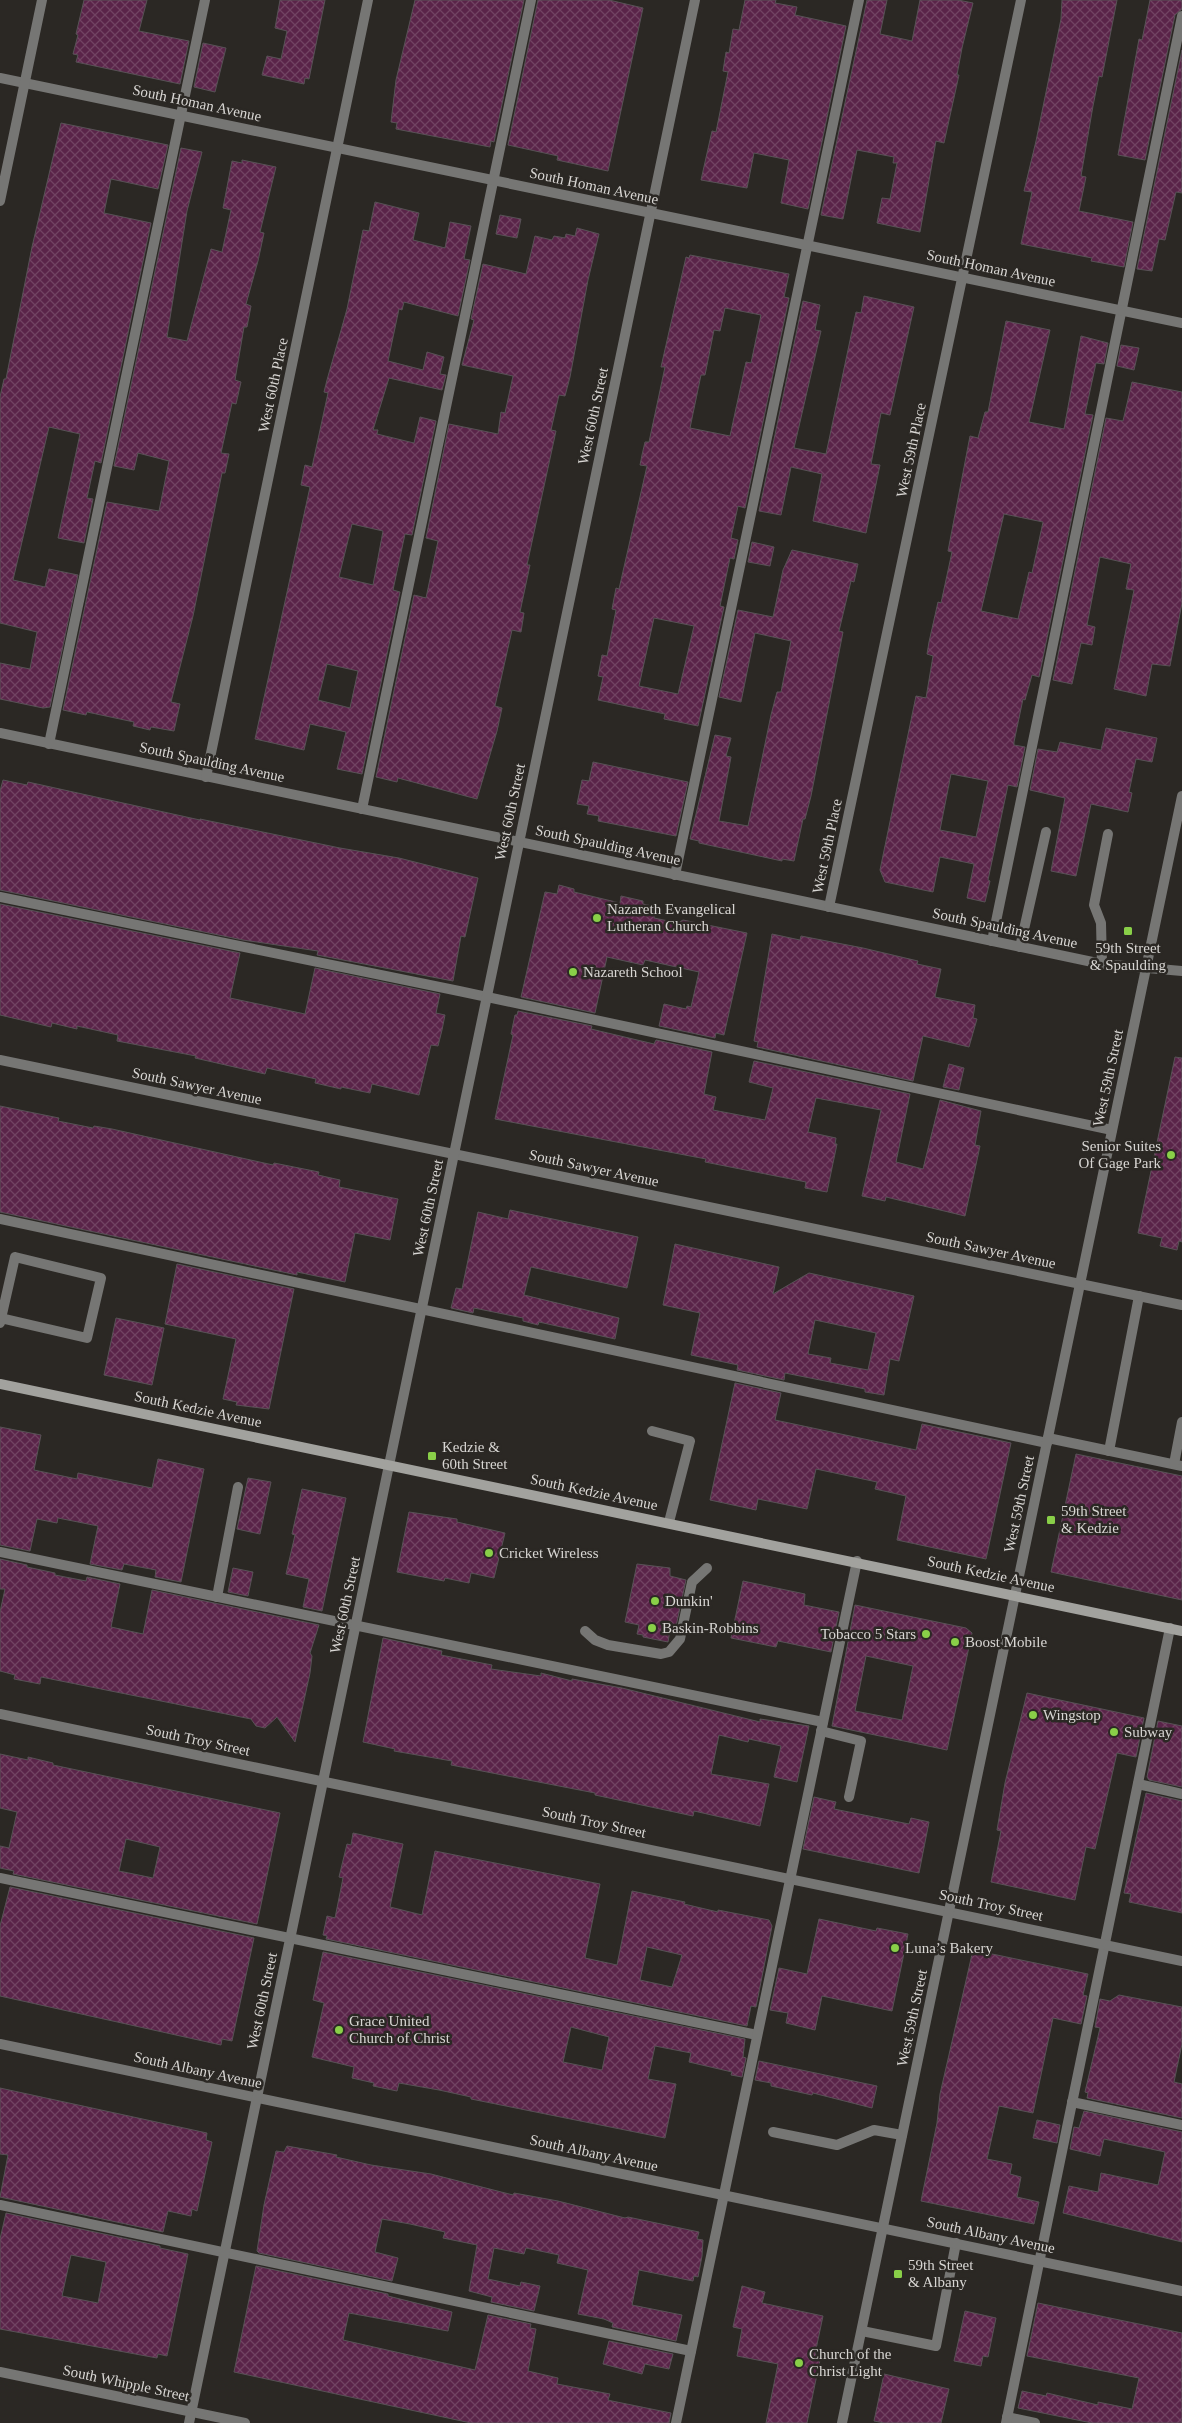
<svg xmlns="http://www.w3.org/2000/svg" width="1182" height="2423" font-family="'Times New Roman',serif">
<style>
.building{fill:url(#building-cross-hatch);stroke:#585256;fill-rule:evenodd}
.lines{fill:none;stroke-linecap:round;stroke-linejoin:round}
.service{stroke:#767674;stroke-width:10}
.minor{stroke:#767674;stroke-width:10}
.tertiary{stroke:#767674;stroke-width:10}
.secondary{stroke:#a2a29e;stroke-width:10}
.poi-dot{fill:#89cf48;stroke:#2b2824;stroke-width:2}
.labels{text-anchor:middle;dominant-baseline:central;stroke-width:5;stroke-linejoin:round;paint-order:stroke}
.street-label{font-size:15px;fill:#d8d6d3;stroke:#2b2824}
.poi-label{font-size:15px;fill:#d8d6d3;stroke:#2b2824;text-anchor:start}
</style>
<defs>
<pattern id="building-cross-hatch" width="8" height="8" patternUnits="userSpaceOnUse" patternTransform="scale(1.25)"><rect width="8" height="8" fill="#5a2449"/><path d="M0 0l8 8M0 8l8-8" fill="none" stroke="#714362"/></pattern>
</defs>
<rect width="100%" height="100%" fill="#2b2824"/>
<!-- building -->
<g class="building">
<path d="M84 0H147L139 31 189 41 180 84 76 62 78 55 73 54 78 35 76 34Z"/>
<path d="M280 0H325L309 79 305 78 304 84 262 75 267 56 281 59 287 31 275 28Z"/>
<path d="M415 0H524L494 142 491 141 490 147 396 129 397 123 391 122 396 80Z"/>
<path d="M538 0H609L643 8 608 171 557 160 558 156 508 145Z"/>
<path d="M745 0H776L775 3 797 7 795 15 846 26 808 209 781 203 789 160 754 153 747 188 701 180 712 131 716 132 728 72 723 71 726 52 729 53 733 29 739 30Z"/>
<path d="M867 0H887L880 34 912 41 920 0H958L973 3 962 48 957 75H959L944 143 936 141 920 232 877 223 882 198 890 199 897 163H893L894 157 857 150 843 219 821 215Z"/>
<path d="M1062 0H1117L1102 77 1099 76 1093 106 1081 176 1086 177 1079 211 1133 222 1124 267 1091 261 1092 258 1021 244 1032 192 1024 191 1036 141 1061 19Z"/>
<path d="M1150 0H1182V9L1175 15 1145 160 1118 155 1139 39 1142 40Z"/>
<path d="M203 43 226 48 215 92 194 87Z"/>
<path d="M1182 50V193L1176 192 1165 240 1159 239 1152 271 1137 269Z"/>
<path d="M61 123 168 145 158 189 111 179 104 213 151 223 101 463 95 461 87 498 93 499 84 543 58 538 80 434 49 427 13 580 45 587 49 569 78 575 50 707 43 708 0 699V663L30 669 37 632 0 623V397L4 379H6L32 247Z"/>
<path d="M181 148 202 152 187 211 167 337 187 341 211 249 222 252 231 210 223 208 232 161 242 163V160L276 167 260 232 264 233 258 261 246 304 251 306 247 327H244L235 380 241 382 236 404 232 403 221 453 229 454 225 473H222L193 616 171 702 180 704 174 731 151 727 150 730 133 726 134 722 87 712 86 715 63 710 107 502 159 511 169 461 138 453 134 470 114 466Z"/>
<path d="M375 202 419 213 413 240 445 248 450 222 471 226 464 259 470 260 458 316 404 302 402 310 399 309 388 361 423 370 427 352 444 357 440 374 446 375 442 390 389 378 373 430H378L377 434 414 443 420 417 436 421 412 535 405 534 393 590 400 592 362 774 337 769 346 732 310 724 304 750 255 739 310 487 301 485 305 465 312 467 328 393 324 392 327 380 347 309 363 230 369 231ZM352 524 383 531 373 585 339 577ZM327 664 358 671 350 708 318 700Z"/>
<path d="M500 215 521 219 517 238 496 234Z"/>
<path d="M577 228 599 234 588 280 570 377 565 396 559 395 551 430 556 431 527 565H530L520 612 524 613 521 632 512 630 495 706 502 708 497 731 477 799 398 778 397 782 376 777 414 595 426 598 438 541 426 538 449 424 498 434 501 412 505 413 513 376 462 365 474 320 471 319 483 264 526 274 535 236 552 240 554 236 565 238 566 234 575 236Z"/>
<path d="M690 255 789 274 784 297 789 298 745 508 738 506 731 538 738 540 734 559 730 558 720 606 724 607 698 726 664 719 665 714 598 700 603 677 598 676 602 655 607 656 616 610 612 609 616 588 619 589 647 466 640 465 642 455 645 442H649L665 367H661L686 257 689 258ZM725 308 761 315 751 363 746 362 730 436 690 428 701 375H705L714 330 720 331ZM654 618 694 626 678 694 639 686Z"/>
<path d="M864 296 914 307 890 415 881 413 871 464 880 465 866 533 813 521 822 474 791 467 781 515 759 511 803 301 820 305 815 330 821 331 794 448 826 454 856 312 861 313Z"/>
<path d="M1006 321 1050 330 1029 422 1064 429 1081 336 1108 343 1104 364 1096 363 1085 414 1093 415 1039 677 1032 675 1025 700 1023 699 1014 742V745L1025 747 1017 787 1008 785 988 880 990 881 985 902 967 898 974 864 940 857 933 892 885 882 880 870 916 696 926 698 933 656 927 654 929 642 938 602 941 603 952 552 948 551 970 436 978 438 985 412H988ZM1004 514 1043 522 1032 573 1029 572 1018 619 981 611ZM951 774 988 781 976 837 940 830Z"/>
<path d="M1121 345 1139 348 1134 370 1117 366Z"/>
<path d="M1132 382 1182 392V603L1170 666 1152 664 1146 696 1114 689 1134 590 1126 589 1131 564 1100 557 1087 625 1095 627 1092 645 1081 643 1072 684 1053 680 1106 418 1123 421Z"/>
<path d="M752 542 774 547 770 566 748 562Z"/>
<path d="M792 550 858 564 854 582 851 581 839 631 843 632 811 796 805 819H803L794 861 782 859V861L699 843V841L690 839 715 735 731 738 726 756 731 757 719 821 748 826 771 715 777 692H781L791 641 755 633 741 702 719 697 738 610 773 617 783 570Z"/>
<path d="M1106 728 1157 738 1152 762 1136 759 1129 792 1132 793 1128 812 1091 804 1076 876 1051 871 1065 798 1030 790 1038 749 1057 752 1060 742 1101 750Z"/>
<path d="M593 762 688 782 676 836 598 821 599 816 587 814 589 806 577 804 582 780 589 781Z"/>
<path d="M3 780 27 785 28 782 200 820V819L340 848 399 858 478 878 465 937 461 936 453 981 317 955 318 951 243 940 0 890V791Z"/>
<path d="M559 885 574 889V892L620 903 621 896 643 901V904L657 907 654 918 678 923 683 920 747 933 724 1035 716 1033 715 1038 659 1026 664 1004 686 1009 687 1006 691 1007 699 972 645 960 643 965 607 957 595 1013 521 997 545 892 557 894Z"/>
<path d="M0 904 240 953 230 998 305 1014 315 968 440 994 436 1013 445 1015 442 1030 438 1046 431 1045 419 1095 372 1084 370 1093 341 1087V1089L315 1083 316 1079 267 1068 265 1074 195 1058 196 1056 117 1041 118 1035 77 1026V1029L52 1023 51 1027 0 1015Z"/>
<path d="M772 934 800 940 801 936 863 948 918 961 917 964 941 969 935 997 975 1005 973 1018 977 1019 969 1047 923 1036 913 1081 757 1047 758 1042 754 1041Z"/>
<path d="M518 1011 592 1026 591 1029 654 1044 656 1040 712 1052 704 1094 716 1097 713 1110 765 1120 773 1088 749 1082 754 1061 910 1094 896 1162 923 1169 940 1100 981 1111 975 1145 980 1146 965 1216 886 1197 885 1201 862 1196 881 1110 816 1098 808 1132 836 1138 835 1144H837L827 1192 805 1188 806 1182 705 1162 706 1159 495 1119 513 1035 511 1034 515 1015H517Z"/>
<path d="M1175 1057 1182 1058V1242L1179 1241 1177 1250 1160 1246 1162 1238 1138 1233Z"/>
<path d="M949 1064 964 1068 959 1090 943 1087Z"/>
<path d="M0 1106 59 1118 58 1121 93 1128 94 1126 112 1129 273 1165 274 1163 319 1172 318 1175 340 1180 339 1187 398 1199 390 1240 355 1233 345 1282 297 1272V1275L0 1212Z"/>
<path d="M510 1210 638 1237 627 1288 531 1267 524 1295 619 1318 615 1339 539 1322 538 1325 523 1321V1318L474 1308 473 1313 451 1308 456 1288 462 1289 478 1212 508 1219Z"/>
<path d="M675 1244 779 1267 773 1294 809 1273 914 1296 899 1361 890 1359 884 1395 865 1392V1389L785 1373 784 1380 737 1370 738 1365 691 1355 700 1313 663 1305ZM815 1320 876 1333 868 1370 830 1363 831 1358 808 1354Z"/>
<path d="M177 1264 294 1289 269 1409 236 1405 237 1402 223 1399 236 1339 165 1324Z"/>
<path d="M116 1318 164 1328 152 1385 104 1375Z"/>
<path d="M735 1383 781 1393 775 1420 916 1450 922 1424 1011 1443 986 1559 897 1540 906 1496 875 1489 877 1482 816 1469 807 1509 758 1499 756 1510 710 1500Z"/>
<path d="M0 1427 41 1435 34 1470 77 1479 78 1473 152 1488 158 1459 204 1469 181 1582 155 1577 156 1570 124 1564 122 1570 90 1564 98 1526 58 1518 57 1523 37 1519 30 1551 0 1545Z"/>
<path d="M1076 1454 1182 1476V1600L1051 1572Z"/>
<path d="M248 1478 271 1482 260 1534 237 1529Z"/>
<path d="M302 1489 346 1498 322 1611 303 1607 309 1579 286 1574 295 1535 292 1534Z"/>
<path d="M409 1512 457 1519V1522L505 1533 494 1578 471 1573 469 1583 445 1578 444 1581 397 1572Z"/>
<path d="M0 1559 27 1565V1567L55 1573V1575L86 1581 87 1577 120 1584 111 1627 143 1634 152 1590 319 1625 310 1653 312 1656 310 1673 295 1742 277 1717 265 1728 256 1726 251 1719 41 1677 40 1684 14 1679 15 1675 0 1671V1612L5 1589H0Z"/>
<path d="M637 1564 670 1568V1576L686 1580 675 1631 670 1630 668 1642 643 1637V1635L637 1634 639 1625 625 1622Z"/>
<path d="M233 1568 253 1572 248 1596 228 1592Z"/>
<path d="M743 1581 805 1594 804 1605 839 1612 831 1652 778 1641 776 1647 731 1638Z"/>
<path d="M855 1605 966 1628 972 1633 947 1750 832 1726ZM866 1656 913 1666 902 1720 855 1711Z"/>
<path d="M383 1638 442 1651 441 1655 492 1665 491 1669 541 1676V1673L572 1681V1679L622 1688 760 1722V1719L809 1726 797 1782 774 1777 781 1746 749 1739 748 1742 719 1735 711 1774 769 1784 760 1826 694 1811 693 1816 595 1795V1793L451 1765 452 1761 394 1751 395 1749 363 1742Z"/>
<path d="M1027 1693 1144 1718 1136 1757 1117 1753 1095 1849 1086 1847 1075 1900 991 1882 1001 1831 997 1830 1005 1783Z"/>
<path d="M1158 1721 1182 1726V1787L1149 1780 1147 1777Z"/>
<path d="M0 1754 28 1760V1757L53 1763V1765L280 1813 257 1924 13 1874 14 1871 0 1868V1846L9 1848 17 1812 0 1808ZM126 1839 160 1847 153 1878 119 1871Z"/>
<path d="M1146 1793 1182 1801V1913L1129 1902 1131 1894 1124 1893Z"/>
<path d="M814 1797 836 1802 834 1809 909 1824 911 1818 929 1822 919 1873 803 1849Z"/>
<path d="M353 1833 403 1844 390 1907 422 1915 435 1851 600 1884 585 1958 617 1965 632 1891 685 1902 684 1904 718 1912V1910L769 1920 772 1926 756 2007 751 2006 747 2026 326 1939 327 1936 323 1935 327 1916 335 1918 343 1878 339 1877 347 1844 351 1845ZM647 1947 682 1955 672 1987 640 1980Z"/>
<path d="M10 1887 254 1938 232 2041 222 2039 221 2045 0 1996V1926Z"/>
<path d="M819 1919 876 1931 877 1928 908 1934 892 2011 822 1996 815 2030 786 2023 788 2013 770 2010 779 1968 807 1974Z"/>
<path d="M973 1950 1088 1974 1083 1995 1087 1996 1081 2024 1053 2018 1033 2113 999 2106 987 2159 1012 2164 1010 2174 1021 2177 1017 2197 1039 2202 1034 2224 921 2201 937 2123 940 2094Z"/>
<path d="M323 1952 745 2039 743 2057 746 2058 742 2077 731 2075 732 2072 689 2062 691 2053 655 2046 648 2079 676 2084 665 2138 471 2099V2097L439 2090 399 2083 397 2091 373 2086 374 2083 352 2078 354 2067 312 2057 324 2003 313 2000ZM571 2027 609 2037 602 2070 563 2062Z"/>
<path d="M1119 1995 1182 2007V2044L1174 2082 1182 2084V2118L1087 2098 1088 2093 1085 2092 1100 2028 1095 2027 1100 1999 1110 2001Z"/>
<path d="M759 2061 877 2086 872 2108 813 2093 812 2095 771 2086V2083L755 2080Z"/>
<path d="M0 2088 207 2133 206 2140 212 2142 197 2211 192 2209 191 2216 168 2211 163 2232 0 2197 8 2155 0 2154Z"/>
<path d="M1084 2111 1182 2132V2242L1063 2213 1069 2186 1098 2192 1101 2173 1158 2185 1165 2152 1104 2139 1100 2156 1070 2149 1074 2127 1079 2128Z"/>
<path d="M1037 2120 1060 2125 1057 2143 1033 2138Z"/>
<path d="M287 2146 337 2155 336 2157 371 2165 431 2174 513 2195 514 2193 558 2201 625 2218 628 2217 699 2232 697 2239 703 2240 702 2256 698 2277 694 2276 693 2281 639 2270 632 2305 682 2315 676 2341 612 2327 613 2323 604 2319 578 2314 588 2270 557 2263 559 2255 526 2248 524 2254 494 2248 488 2279 520 2286 521 2282 540 2286 534 2311 491 2302 492 2297 469 2291 477 2245 443 2238 445 2232 410 2224 382 2219 375 2252 398 2258 392 2281 259 2253 257 2251 264 2205 276 2151 284 2152Z"/>
<path d="M6 2213 160 2246V2248L188 2254 167 2356 158 2354 157 2358 0 2329V2239ZM71 2255 106 2262 98 2303 62 2296Z"/>
<path d="M256 2266 388 2294V2296L452 2312 448 2331 349 2313 343 2340 475 2370 488 2315 531 2324 530 2328 536 2329 528 2371 558 2378 557 2384 610 2394 608 2400 612 2401 671 2413 669 2423H471L234 2372Z"/>
<path d="M742 2286 765 2292 762 2303 823 2316 815 2354 821 2355 807 2423H766L778 2364 737 2356 742 2329 733 2327Z"/>
<path d="M1038 2303 1182 2333V2423H1092L1018 2408 1022 2391 1046 2396 1047 2393 1098 2405V2402L1132 2409 1139 2378 1027 2356Z"/>
<path d="M965 2311 996 2318 988 2357 983 2356 981 2366 954 2361Z"/>
<path d="M609 2341 673 2354 669 2369 645 2364 642 2374 603 2364Z"/>
<path d="M884 2374 949 2389 941 2423H884L874 2421Z"/>
</g>
<g class="lines">
<!-- service -->
<g class="service">
<path d="M49 744 205 0"/>
<path d="M362 809 531 0"/>
<path d="M675 875 859 0"/>
<path d="M0 897 459 991 1112 1130"/>
<path d="M992 941 1182 16"/>
<path d="M1020 947 1046 832"/>
<path d="M1102 964 1101 923 1094 905 1108 834"/>
<path d="M0 1219 1047 1443"/>
<path d="M0 1323 15 1257 101 1278 87 1338 1 1318"/>
<path d="M652 1431 690 1441 669 1522"/>
<path d="M1048 1438 1182 1466"/>
<path d="M1109 1451 1139 1296"/>
<path d="M1174 1464 1182 1422"/>
<path d="M0 1552 823 1722"/>
<path d="M217 1597 238 1487"/>
<path d="M585 1631 595 1640 608 1645 661 1654 669 1652 680 1639 692 1582 707 1568"/>
<path d="M821 1731 861 1741 849 1797"/>
<path d="M1138 1784 1182 1794"/>
<path d="M0 1878 757 2035"/>
<path d="M1072 2102 1182 2125"/>
<path d="M773 2132 837 2145 874 2130 902 2135"/>
<path d="M0 2205 691 2351"/>
<path d="M862 2331 936 2346 956 2243"/>
<path d="M1007 2417 1035 2423"/>
<path d="M676 2423 857 1561"/>
<path d="M1006 2423 1170 1628"/>
</g>
<!-- minor -->
<g class="minor">
<path d="M0 78 1182 323"/>
<path d="M0 201 42 0"/>
<path d="M0 733 1102 964 1182 971"/>
<path d="M206 777 368 0"/>
<path d="M829 907 1021 0"/>
<path d="M0 1060 1182 1305"/>
<path d="M0 1714 1182 1961"/>
<path d="M0 2044 1182 2291"/>
<path d="M0 2372 245 2423"/>
<path d="M189 2423 695 0"/>
</g>
<!-- tertiary -->
<path class="tertiary" d="M842 2423 1182 796"/>
<!-- secondary -->
<path class="secondary" d="M0 1384 1182 1631"/>
</g>
<!-- markers -->
<g class="poi-dot">
<circle cx="597" cy="918" r="5"/>
<rect x="1123" y="926" width="10" height="10" rx="2.5"/>
<circle cx="573" cy="972" r="5"/>
<circle cx="1171" cy="1155" r="5"/>
<rect x="427" y="1451" width="10" height="10" rx="2.5"/>
<rect x="1046" y="1515" width="10" height="10" rx="2.5"/>
<circle cx="489" cy="1553" r="5"/>
<circle cx="655" cy="1601" r="5"/>
<circle cx="652" cy="1628" r="5"/>
<circle cx="926" cy="1634" r="5"/>
<circle cx="955" cy="1642" r="5"/>
<circle cx="1033" cy="1715" r="5"/>
<circle cx="1114" cy="1732" r="5"/>
<circle cx="895" cy="1948" r="5"/>
<circle cx="339" cy="2030" r="5"/>
<rect x="893" y="2269" width="10" height="10" rx="2.5"/>
<circle cx="799" cy="2363" r="5"/>
</g>
<g class="labels">
<!-- street labels -->
<g class="street-label">
<text transform="translate(197 103) rotate(12)">South Homan Avenue</text>
<text transform="translate(594 186) rotate(12)">South Homan Avenue</text>
<text transform="translate(991 268) rotate(12)">South Homan Avenue</text>
<text transform="translate(273 385) rotate(-78)">West 60th Place</text>
<text transform="translate(593 416) rotate(-78)">West 60th Street</text>
<text transform="translate(911 450) rotate(-78)">West 59th Place</text>
<text transform="translate(212 762) rotate(12)">South Spaulding Avenue</text>
<text transform="translate(510 812) rotate(-78)">West 60th Street</text>
<text transform="translate(608 845) rotate(12)">South Spaulding Avenue</text>
<text transform="translate(827 846) rotate(-78)">West 59th Place</text>
<text transform="translate(1005 928) rotate(12)">South Spaulding Avenue</text>
<text transform="translate(1108 1078) rotate(-78)">West 59th Street</text>
<text transform="translate(197 1086) rotate(12)">South Sawyer Avenue</text>
<text transform="translate(594 1168) rotate(12)">South Sawyer Avenue</text>
<text transform="translate(428 1208) rotate(-78)">West 60th Street</text>
<text transform="translate(991 1250) rotate(12)">South Sawyer Avenue</text>
<text transform="translate(198 1409) rotate(12)">South Kedzie Avenue</text>
<text transform="translate(594 1492) rotate(12)">South Kedzie Avenue</text>
<text transform="translate(1019 1504) rotate(-78)">West 59th Street</text>
<text transform="translate(991 1574) rotate(12)">South Kedzie Avenue</text>
<text transform="translate(345 1605) rotate(-78)">West 60th Street</text>
<text transform="translate(198 1740) rotate(12)">South Troy Street</text>
<text transform="translate(594 1822) rotate(12)">South Troy Street</text>
<text transform="translate(991 1905) rotate(12)">South Troy Street</text>
<text transform="translate(262 2001) rotate(-78)">West 60th Street</text>
<text transform="translate(912 2018) rotate(-78)">West 59th Street</text>
<text transform="translate(198 2070) rotate(12)">South Albany Avenue</text>
<text transform="translate(594 2153) rotate(12)">South Albany Avenue</text>
<text transform="translate(991 2235) rotate(12)">South Albany Avenue</text>
<text transform="translate(126 2383) rotate(12)">South Whipple Street</text>
</g>
<!-- poi labels -->
<g class="poi-label">
<text x="607" y="909">Nazareth Evangelical<tspan x="607" dy="17">Lutheran Church</tspan></text>
<text x="1128" y="948" text-anchor="middle">59th Street<tspan x="1128" dy="17">&amp; Spaulding</tspan></text>
<text x="583" y="972">Nazareth School</text>
<text x="1161" y="1146" text-anchor="end">Senior Suites<tspan x="1161" dy="17">Of Gage Park</tspan></text>
<text x="442" y="1447">Kedzie &amp;<tspan x="442" dy="17">60th Street</tspan></text>
<text x="1061" y="1511">59th Street<tspan x="1061" dy="17">&amp; Kedzie</tspan></text>
<text x="499" y="1553">Cricket Wireless</text>
<text x="665" y="1601">Dunkin'</text>
<text x="662" y="1628">Baskin-Robbins</text>
<text x="916" y="1634" text-anchor="end">Tobacco 5 Stars</text>
<text x="965" y="1642">Boost Mobile</text>
<text x="1043" y="1715">Wingstop</text>
<text x="1124" y="1732">Subway</text>
<text x="905" y="1948">Luna’s Bakery</text>
<text x="349" y="2021">Grace United<tspan x="349" dy="17">Church of Christ</tspan></text>
<text x="908" y="2265">59th Street<tspan x="908" dy="17">&amp; Albany</tspan></text>
<text x="809" y="2354">Church of the<tspan x="809" dy="17">Christ Light</tspan></text>
</g>
</g>
</svg>
